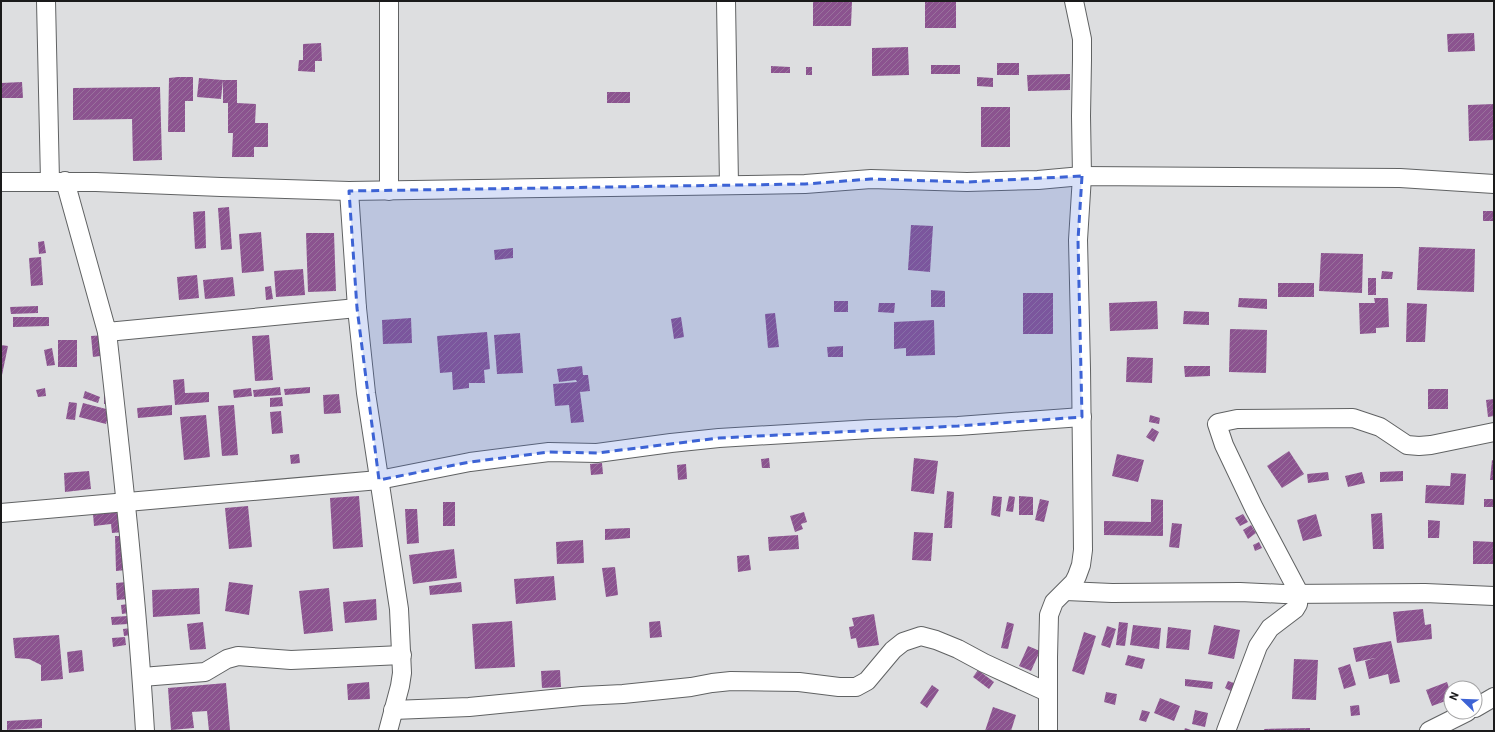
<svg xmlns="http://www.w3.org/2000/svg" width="1495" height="732" font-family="Roboto,sans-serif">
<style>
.building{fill:url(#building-hatch)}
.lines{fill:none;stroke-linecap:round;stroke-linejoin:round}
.minor-casing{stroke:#606263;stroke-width:20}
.minor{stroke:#fff;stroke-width:18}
.marked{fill:#3d63d5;fill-opacity:0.2;stroke:#3d63d5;stroke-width:3;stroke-dasharray:8 5;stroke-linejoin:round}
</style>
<defs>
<pattern id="building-hatch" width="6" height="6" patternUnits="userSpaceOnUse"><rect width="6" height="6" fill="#8b538f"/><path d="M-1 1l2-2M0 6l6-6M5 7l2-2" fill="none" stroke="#99729c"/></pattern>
</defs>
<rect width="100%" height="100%" fill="#dddee0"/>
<!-- building -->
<g class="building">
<path d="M813 1H852L851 26H813Z"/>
<rect x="925" y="1" width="31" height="27"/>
<path d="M1474 33 1475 51 1448 52 1447 34Z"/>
<path d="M321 43 322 61H315V72L298 71 299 60H303V44Z"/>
<path d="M908 47 909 75 872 76V48Z"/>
<rect x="997" y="63" width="22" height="12"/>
<rect x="931" y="65" width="29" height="9"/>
<path d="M771 66 790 67V73H771Z"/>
<rect x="806" y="67" width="6" height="8"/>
<path d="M1070 74V90L1028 91 1027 75Z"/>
<path d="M178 77H193V101H185V132H168L169 78Z"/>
<path d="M977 77 993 78V87L977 86Z"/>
<path d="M199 78 223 80 221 99 197 97Z"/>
<path d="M223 80H237V103L256 104 255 123H268V147H254V157H232L233 133H228V103H223Z"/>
<path d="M22 82 23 98H1V83Z"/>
<path d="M160 87 162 160 133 161 132 119 73 120V88Z"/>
<rect x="607" y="92" width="23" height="11"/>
<path d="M1494 104V140L1469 141 1468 105Z"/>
<rect x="981" y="107" width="29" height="40"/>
<path d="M229 207 232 249 221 250 218 208Z"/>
<path d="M205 211 206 248 195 249 193 212Z"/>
<rect x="1483" y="211" width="10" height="10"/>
<path d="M911 225 933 226 930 272 908 270Z"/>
<path d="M261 232 264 271 242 273 239 234Z"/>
<path d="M306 233H334L336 291 308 292Z"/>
<path d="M44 241 46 253 39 254 38 242Z"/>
<path d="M1419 247 1475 249 1474 292 1417 290Z"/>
<path d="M513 248V258L495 260 494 250Z"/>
<path d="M1321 253 1363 254 1362 293 1319 291Z"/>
<path d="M41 257 43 285 31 286 29 258Z"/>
<path d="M303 269 305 295 276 297 274 271Z"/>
<path d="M1382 271 1393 272 1392 279H1381Z"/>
<path d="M197 275 199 298 179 300 177 277Z"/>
<path d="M233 277 235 296 205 299 203 280Z"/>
<rect x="1368" y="278" width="8" height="17"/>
<rect x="1278" y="283" width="36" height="14"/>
<path d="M271 286 273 299 266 300 265 287Z"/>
<path d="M931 290 945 291V307H931Z"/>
<rect x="1023" y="293" width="30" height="41"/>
<path d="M1239 298 1267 299V309L1238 307Z"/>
<path d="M1374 298H1388L1389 327 1376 328V333L1360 334 1359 303H1375Z"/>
<rect x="834" y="301" width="14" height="11"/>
<path d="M1157 301 1158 329 1110 331 1109 303Z"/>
<path d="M879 303H895L894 313 878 312Z"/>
<path d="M1407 303 1427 304 1425 342H1406Z"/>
<path d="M38 306V313L11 314 10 307Z"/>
<path d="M1184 311 1209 312V325L1183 324Z"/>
<path d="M775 313 779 347 768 348 765 314Z"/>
<path d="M13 317H49V326L13 327Z"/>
<path d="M681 317 684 337 674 339 671 319Z"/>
<path d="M411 318 412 343 383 344 382 320Z"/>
<path d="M934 320 935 355 906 356V348L894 349V322Z"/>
<path d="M1230 329 1267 330 1266 373 1229 372Z"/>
<path d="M487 332 490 369 484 370 485 383H469V388L453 390 452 372 440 373 437 336Z"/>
<path d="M520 333 523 373 497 374 494 335Z"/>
<path d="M105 335 107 355 93 357 91 336Z"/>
<path d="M269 335 273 380 255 381 252 336Z"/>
<rect x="58" y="340" width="19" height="27"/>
<path d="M1 345 8 346 2 375H1Z"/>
<path d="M843 346V357H828L827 347Z"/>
<path d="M52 348 55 365 47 366 44 350Z"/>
<path d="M1127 357 1153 358 1152 383 1126 382Z"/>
<path d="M582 366 583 375H588L590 391 580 392 584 422 571 423 569 405 555 406 553 384 577 382 576 380 559 382 557 369Z"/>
<path d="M1184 366H1210V376L1185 377Z"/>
<path d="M184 379 185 393 209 392V402L175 405 173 380Z"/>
<path d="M280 387 281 395 254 397 253 390Z"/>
<path d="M310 387V393L285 395 284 389Z"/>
<path d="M45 388 46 396 38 397 36 390Z"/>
<path d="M251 388 252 396 234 398 233 390Z"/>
<rect x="1428" y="389" width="20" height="20"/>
<path d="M85 391 100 397 98 403 83 398Z"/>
<rect x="104" y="394" width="6" height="10"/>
<path d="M339 394 341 413 324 414 323 395Z"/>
<path d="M282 397 283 406 270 407V398Z"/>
<path d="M1494 399V416L1488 417 1486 400Z"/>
<path d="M69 402 77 403 75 420 66 419Z"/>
<path d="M83 403 110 410 106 424 79 417Z"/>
<path d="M172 405V415L138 418 137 408Z"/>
<path d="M234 405 238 455 222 456 218 406Z"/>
<path d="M281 411 283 433 272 434 270 412Z"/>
<path d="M206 415 210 457 184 460 180 417Z"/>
<path d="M1150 415 1160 418 1159 424 1149 422Z"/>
<path d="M1152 428 1159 432 1154 442 1146 437Z"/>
<path d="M1289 451 1304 474 1282 488 1267 466Z"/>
<path d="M299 454 300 463 291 464 290 455Z"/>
<path d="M1117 454 1144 460 1138 482 1112 476Z"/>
<path d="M769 458 770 468H762L761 459Z"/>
<path d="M914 458 938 461 934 494 911 491Z"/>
<path d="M1492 460 1494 461V480H1490Z"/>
<path d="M602 463 603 474 591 475 590 464Z"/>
<path d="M686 464 687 479 678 480 677 465Z"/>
<path d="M89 471 91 489 65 492 64 473Z"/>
<path d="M1403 471V481L1380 482V472Z"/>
<path d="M1328 472 1329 480 1308 483 1307 474Z"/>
<path d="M1362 472 1365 483 1348 487 1345 476Z"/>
<path d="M1451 473 1466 474 1464 505 1425 503 1426 485 1450 486Z"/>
<path d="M947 491 954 492 952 528H944Z"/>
<path d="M359 496 363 547 333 549 330 498Z"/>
<path d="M993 496 1002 497 1000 517 991 515Z"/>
<path d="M1009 496 1015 497 1013 512 1006 511Z"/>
<path d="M1019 496 1033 497V515H1019Z"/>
<path d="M1040 499 1049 501 1044 522 1035 520Z"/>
<path d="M1151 499 1163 500V536L1104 535V521L1151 522Z"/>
<rect x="1484" y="499" width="10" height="8"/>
<rect x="443" y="502" width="12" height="24"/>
<path d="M248 506 252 547 229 549 225 508Z"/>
<path d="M405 509H417L419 543 407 544Z"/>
<path d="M122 511 124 532 112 533 111 524 94 526 93 514Z"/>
<path d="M804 512 807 522 801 524 803 529 795 532 790 516Z"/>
<path d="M1382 513 1384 549H1373L1371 514Z"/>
<path d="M1243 514 1248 522 1240 526 1235 518Z"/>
<path d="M1316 514 1322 536 1303 541 1297 520Z"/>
<path d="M1428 520 1440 521 1439 538H1428Z"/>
<path d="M1172 523 1182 524 1179 548 1169 547Z"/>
<path d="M1251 525 1256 533 1248 539 1243 530Z"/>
<path d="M630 528V538L605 540V529Z"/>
<path d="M914 532 933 533 931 561 912 560Z"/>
<path d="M798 535 799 549 769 551 768 537Z"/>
<path d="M115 536H125L126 570 116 571Z"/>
<path d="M583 540 584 563 557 564 556 542Z"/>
<path d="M1473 541 1494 542V564H1473Z"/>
<path d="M1259 542 1262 548 1255 551 1253 545Z"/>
<path d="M454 549 457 578 413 584 409 555Z"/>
<path d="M749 555 751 570 738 572 737 556Z"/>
<path d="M615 567 618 595 606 597 602 568Z"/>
<path d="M554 576 556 600 516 604 514 579Z"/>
<path d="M127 582 128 599 117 600 116 583Z"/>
<path d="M229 582 253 585 249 615 225 611Z"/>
<path d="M461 582 462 592 430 595 429 586Z"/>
<path d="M199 588 200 614 153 617 152 590Z"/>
<path d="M329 588 333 631 304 634 299 591Z"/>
<path d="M376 599 377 620 345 623 343 602Z"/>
<path d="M128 604 129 613 122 614 121 605Z"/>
<path d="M1423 609 1425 625 1431 624 1432 639 1397 643 1393 612Z"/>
<path d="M874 614 879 645 858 648 856 638 851 639 849 627 854 626 852 618Z"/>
<path d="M128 616V624L112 625 111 617Z"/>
<path d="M512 621 515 667 475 669 472 624Z"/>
<path d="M660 621 662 637 650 638 649 622Z"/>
<path d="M203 622 206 649 190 650 187 624Z"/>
<path d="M1007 622 1014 624 1008 649 1001 648Z"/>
<path d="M1119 622 1128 623 1125 646 1116 645Z"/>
<path d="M1133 625 1161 628 1159 649 1130 645Z"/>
<path d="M1214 625 1240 630 1234 659 1208 654Z"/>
<path d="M1107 626 1116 629 1110 648 1101 645Z"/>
<path d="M1168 627 1191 630 1189 650 1166 648Z"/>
<path d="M131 628V635L124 636 123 629Z"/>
<path d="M1084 632 1096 636 1084 675 1072 671Z"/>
<path d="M59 635 63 679 41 681V665L29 659 15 658 13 638Z"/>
<path d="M125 637 126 645 113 647 112 638Z"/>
<path d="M1391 641 1400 682 1390 684 1388 674 1369 679 1365 661 1375 658 1356 662 1353 648Z"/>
<path d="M1028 646 1040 651 1031 671 1019 666Z"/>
<path d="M82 650 84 671 69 673 67 652Z"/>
<path d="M1128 655 1145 659 1142 669 1125 665Z"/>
<path d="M1294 659 1318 660 1316 700 1292 699Z"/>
<path d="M1350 664 1356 685 1344 689 1338 668Z"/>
<path d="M560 670 561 687 542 688 541 671Z"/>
<path d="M978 670 994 682 989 689 973 677Z"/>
<path d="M1185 679 1213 682 1212 689 1185 686Z"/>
<path d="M1228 681 1234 683 1231 691 1225 688Z"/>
<path d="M369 682 370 699 348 700 347 684Z"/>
<path d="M1447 682 1451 694V699L1432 706 1426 690Z"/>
<path d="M226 683 230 730 209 731 207 711 192 712 194 728 171 730 168 688Z"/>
<path d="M932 685 939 690 927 708 920 703Z"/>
<path d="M1106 692 1117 694 1115 705 1104 702Z"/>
<path d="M1160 698 1180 706 1174 721 1154 713Z"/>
<path d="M1359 705 1360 715 1351 716 1350 706Z"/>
<path d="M993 707 1016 715 1011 731H985Z"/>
<path d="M1142 710 1150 712 1146 722 1139 720Z"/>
<path d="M1195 710 1208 713 1205 727 1192 724Z"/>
<path d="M42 719V728L7 730V721Z"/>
<path d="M1185 728 1194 731H1184Z"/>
<path d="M1310 728V731H1265L1264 729Z"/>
</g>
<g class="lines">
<defs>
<g id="minor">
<path d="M46 1 50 181"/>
<path d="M726 1 729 185"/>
<path d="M65 181 107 332 357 308"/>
<path d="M1 182H96L221 187 349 191 805 184 871 179 967 182 1038 180 1082 176 1400 178 1494 184"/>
<path d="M349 191 357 308 366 393 399 609 402 673 400 686 388 731"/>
<path d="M389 191V1"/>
<path d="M107 332C122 465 137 598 145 731"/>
<path d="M1 513 379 480 470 462 549 452 597 453 671 443 719 438 871 429 958 426 1082 417"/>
<path d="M1066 591 1112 593 1240 592 1284 594 1425 593 1494 596"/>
<path d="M142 677 205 672 227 659 238 656 291 660 402 655"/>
<path d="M1475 708 1494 697"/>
<path d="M393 710 469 707 582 696 623 694 691 687 712 683 731 681 799 682 839 687H856L867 681 893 650 903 642 921 636 936 640 958 649 984 663 1047 692"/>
<path d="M1048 731V657L1049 615 1054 602 1074 582 1077 576 1081 565 1083 550 1081 368 1078 240 1082 176 1081 116 1082 60V39L1074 1"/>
<path d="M1226 731 1258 646 1270 628 1295 609 1298 604 1299 593 1254 508 1224 445 1217 424 1218 423 1237 419 1353 418 1380 427 1407 445 1419 446 1431 445 1494 432"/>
<path d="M1429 731 1467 712"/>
</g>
</defs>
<!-- minor casing -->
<use href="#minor" class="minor-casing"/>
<!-- minor -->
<use href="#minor" class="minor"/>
</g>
<!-- marked area -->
<path class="marked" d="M1082 176 1078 240 1082 417 958 426 719 438 597 453 549 452 470 462 379 480 357 308 349 191 805 184 871 179 967 182Z"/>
<!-- border -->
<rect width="1495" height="732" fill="none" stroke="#1a1a1b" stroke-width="4"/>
<!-- north arrow -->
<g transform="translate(1463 700) rotate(293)"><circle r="19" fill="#ffffff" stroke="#a3a3a4"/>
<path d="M0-3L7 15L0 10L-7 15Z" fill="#3d63d5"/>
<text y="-6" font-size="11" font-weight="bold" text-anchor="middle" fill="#1a1a1b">N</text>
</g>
</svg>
